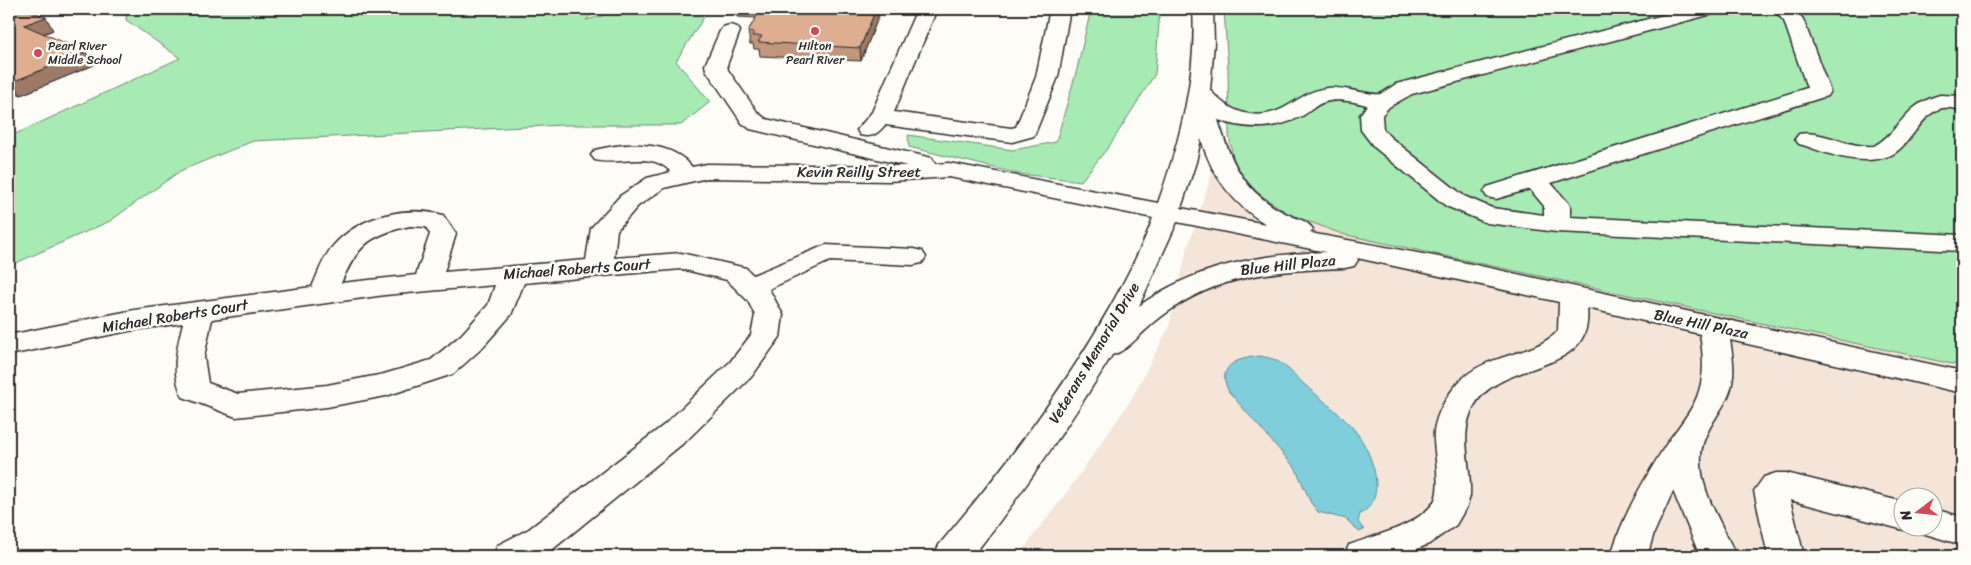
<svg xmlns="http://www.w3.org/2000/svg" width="1971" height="565" font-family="Sriracha,sans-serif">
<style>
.built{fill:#f4e5d8;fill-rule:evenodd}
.green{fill:#a7eab4;stroke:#698a70}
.water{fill:#7fcedc;stroke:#5d8d95}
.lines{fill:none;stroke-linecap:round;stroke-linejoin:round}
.minor-casing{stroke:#2b2b2b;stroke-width:3}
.minor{fill:#fdfcf7;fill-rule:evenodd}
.wall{fill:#c0967d;stroke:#2b2b2b}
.shaded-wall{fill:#9c7a66;stroke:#2b2b2b}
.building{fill:#dfae91;stroke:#2b2b2b}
.poi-dot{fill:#d1495b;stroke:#fdfcf7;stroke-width:2}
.labels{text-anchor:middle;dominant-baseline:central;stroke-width:5;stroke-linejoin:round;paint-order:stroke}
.far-poi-label{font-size:12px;fill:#2b2b2b;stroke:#fdfcf7;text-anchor:start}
.street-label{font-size:15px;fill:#2b2b2b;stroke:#fdfcf7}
</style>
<rect width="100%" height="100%" fill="#fdfcf7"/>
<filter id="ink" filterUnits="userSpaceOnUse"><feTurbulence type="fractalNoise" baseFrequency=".02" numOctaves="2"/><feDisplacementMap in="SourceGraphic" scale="10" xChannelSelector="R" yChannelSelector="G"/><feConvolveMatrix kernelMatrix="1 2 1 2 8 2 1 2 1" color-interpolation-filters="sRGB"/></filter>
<g filter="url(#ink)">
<!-- built -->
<path class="built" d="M1242 167 1962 328V556H1018L1070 488 1131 400 1169 327 1188 246 1212 173ZM1904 498H1934V528H1904Z"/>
<!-- green -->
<g class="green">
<path d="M127 9H598L586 20 602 16 615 9H709L676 61 710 102 681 125H563L253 141 180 171 110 221 9 266V137L180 58 126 20Z"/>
<path d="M1091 9H1160L1155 74 1110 145 1081 181 1019 174 909 147 908 135 1013 150 1056 142 1077 69Z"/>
<path d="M1224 9H1962V366L1342 234 1289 214 1253 190 1235 168 1229 136 1228 69Z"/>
</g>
<!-- water -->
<path class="water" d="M1260 356C1265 357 1271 358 1275 360 1286 365 1296 377 1305 385 1320 398 1337 411 1351 426 1369 445 1392 497 1360 514L1358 522 1364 530 1359 532 1346 519 1318 512 1311 503 1296 469 1229 392C1215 366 1237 358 1260 356Z"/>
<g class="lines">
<defs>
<g id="minor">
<path d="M917 9H937L894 112 1011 128 1016 127 1036 77 1050 9H1070L1058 77 1034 136 1012 142 885 125C877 134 873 138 860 135L857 130 872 112Z"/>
<path d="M1193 9H1213L1214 43 1210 90C1231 115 1260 123 1289 105 1302 97 1311 90 1327 88 1340 86 1374 96 1380 94 1385 92 1391 87 1396 84L1687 9H1719L1716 13 1412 94 1389 107 1382 115 1383 129 1390 137 1464 196 1492 208 1544 215V206L1530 189 1496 199 1487 197 1484 192 1487 187 1807 88 1784 21 1773 9H1794L1803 19 1830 91 1827 96 1551 183 1570 205V217L1962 235V251L1557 232 1487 223 1446 206 1374 147 1361 130 1360 115 1367 105C1354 102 1338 98 1325 102 1316 104 1310 112 1302 116 1275 130 1246 130 1218 120 1231 162 1243 191 1283 212 1293 218 1306 219 1313 229L1310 233 1439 257 1962 371V393L1730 340C1733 357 1736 377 1729 394 1720 415 1702 432 1701 456 1699 492 1723 524 1736 556H1700L1673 491 1654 533 1647 556H1611C1622 516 1645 478 1667 443 1678 427 1694 409 1699 391 1705 372 1703 353 1700 334L1587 308C1595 378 1501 357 1474 406 1458 435 1472 466 1470 496L1467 506 1456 525 1429 544 1401 556H1344L1349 545C1376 535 1411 528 1431 506 1445 491 1432 450 1434 431 1436 414 1447 395 1458 383 1486 352 1532 358 1558 331L1559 302 1357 258 1358 260 1354 266 1345 268C1285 270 1227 273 1175 307 1166 313 1156 320 1148 328 1136 338 1127 351 1112 355 1069 425 1023 492 973 556H934L939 545C1002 470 1062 393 1110 307 1126 279 1142 248 1153 218L949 177 889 181 707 178 664 188 638 206 617 230 614 258 681 253 746 268 753 275 826 245 913 249 922 251 926 257 922 263 913 265 830 261 769 289 783 315 780 337 752 376 686 441 553 549 541 556H493L498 545 529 529 664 425 730 362 751 335 755 315 748 301 727 280 681 269 524 283 511 315 481 349 453 374 386 396 327 407 236 417 183 397C170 373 177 347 183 323L134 330 9 355V335L134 310 312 287C318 274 323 257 333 246 359 216 405 205 443 215L456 234 444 272 586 260 591 228 620 196 647 178 671 172C651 150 620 166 595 160L591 155 595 150C626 142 671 140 692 167L707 164 907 166 750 129 742 123 706 70 705 65 720 31 723 27 730 25 737 27 740 31 727 65 728 70 758 113 766 119 932 158 935 164 949 163 1158 203C1180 141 1197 76 1193 9ZM1201 139C1212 177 1233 204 1266 224L1181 208 1196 162ZM1177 222 1326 252C1259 254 1194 266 1139 306ZM410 226 426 227 430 234 416 275 341 283C358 245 369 235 410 226ZM495 285 488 305 461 335 431 360 384 374 327 385 238 394 208 383 204 357 212 319 385 295Z"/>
<path d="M1940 95 1962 96V110C1956 109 1949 107 1943 108 1921 112 1910 148 1889 156 1862 166 1831 155 1806 146L1799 144 1795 139 1799 134C1820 129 1848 148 1874 146 1902 130 1903 105 1940 95Z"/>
<path d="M1776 473H1786L1904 502V528H1911L1904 530 1790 500 1804 556H1768L1754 491 1764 477Z"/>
<path d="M1934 509 1962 517V545L1922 533 1919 528H1934Z"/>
</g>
</defs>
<!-- minor casing -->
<use href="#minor" class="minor-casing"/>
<!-- minor -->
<use href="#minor" class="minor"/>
</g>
<!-- wall -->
<g class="wall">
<path d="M9 9 53 30 44 34 94 65 21 95 9 90Z"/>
<path d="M736 9H881V10L861 61 760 56 759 49H754L753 44H750L748 31 756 18 737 17Z"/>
</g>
<!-- shaded-wall -->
<g class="shaded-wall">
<path d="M876 9H881V10L861 61 860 48Z"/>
<path d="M46 17 53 30 32 38 24 25Z"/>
<path d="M86 52 94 65 21 95 12 82Z"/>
</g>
<!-- building -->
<g class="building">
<path d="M9 9H25L46 17 24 25 86 52 12 82 9 80Z"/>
<path d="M761 9H876L860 48 758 42 762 36H752L754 32 748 31Z"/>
</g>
</g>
<!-- markers -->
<g class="poi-dot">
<circle cx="815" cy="31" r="5"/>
<circle cx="38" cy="53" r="5"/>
</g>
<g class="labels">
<!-- far-poi labels -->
<g class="far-poi-label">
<text x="48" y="46">Pearl River<tspan x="48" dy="14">Middle School</tspan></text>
<text x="815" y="46" text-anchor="middle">Hilton<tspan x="815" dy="14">Pearl River</tspan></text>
</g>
<!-- street labels -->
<g class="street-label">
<text x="859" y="172">Kevin Reilly Street</text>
<text transform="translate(1288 265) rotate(-6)">Blue Hill Plaza</text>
<text transform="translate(577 269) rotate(-4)">Michael Roberts Court</text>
<text transform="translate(175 316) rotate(-9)">Michael Roberts Court</text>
<text transform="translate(1701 324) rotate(12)">Blue Hill Plaza</text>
<text transform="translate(1094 353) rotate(-59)">Veterans Memorial Drive</text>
</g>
</g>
<!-- margin -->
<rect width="1971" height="565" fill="none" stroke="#fdfcf7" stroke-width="30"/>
<rect x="15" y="15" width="1941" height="535" fill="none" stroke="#2b2b2b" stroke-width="2" filter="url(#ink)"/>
<!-- north arrow -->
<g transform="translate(1918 512) rotate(254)"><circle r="24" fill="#fdfcf7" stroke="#a9a8a5"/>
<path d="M0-4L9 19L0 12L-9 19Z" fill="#d1495b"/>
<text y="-8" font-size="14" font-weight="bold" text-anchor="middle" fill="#2b2b2b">N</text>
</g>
</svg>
